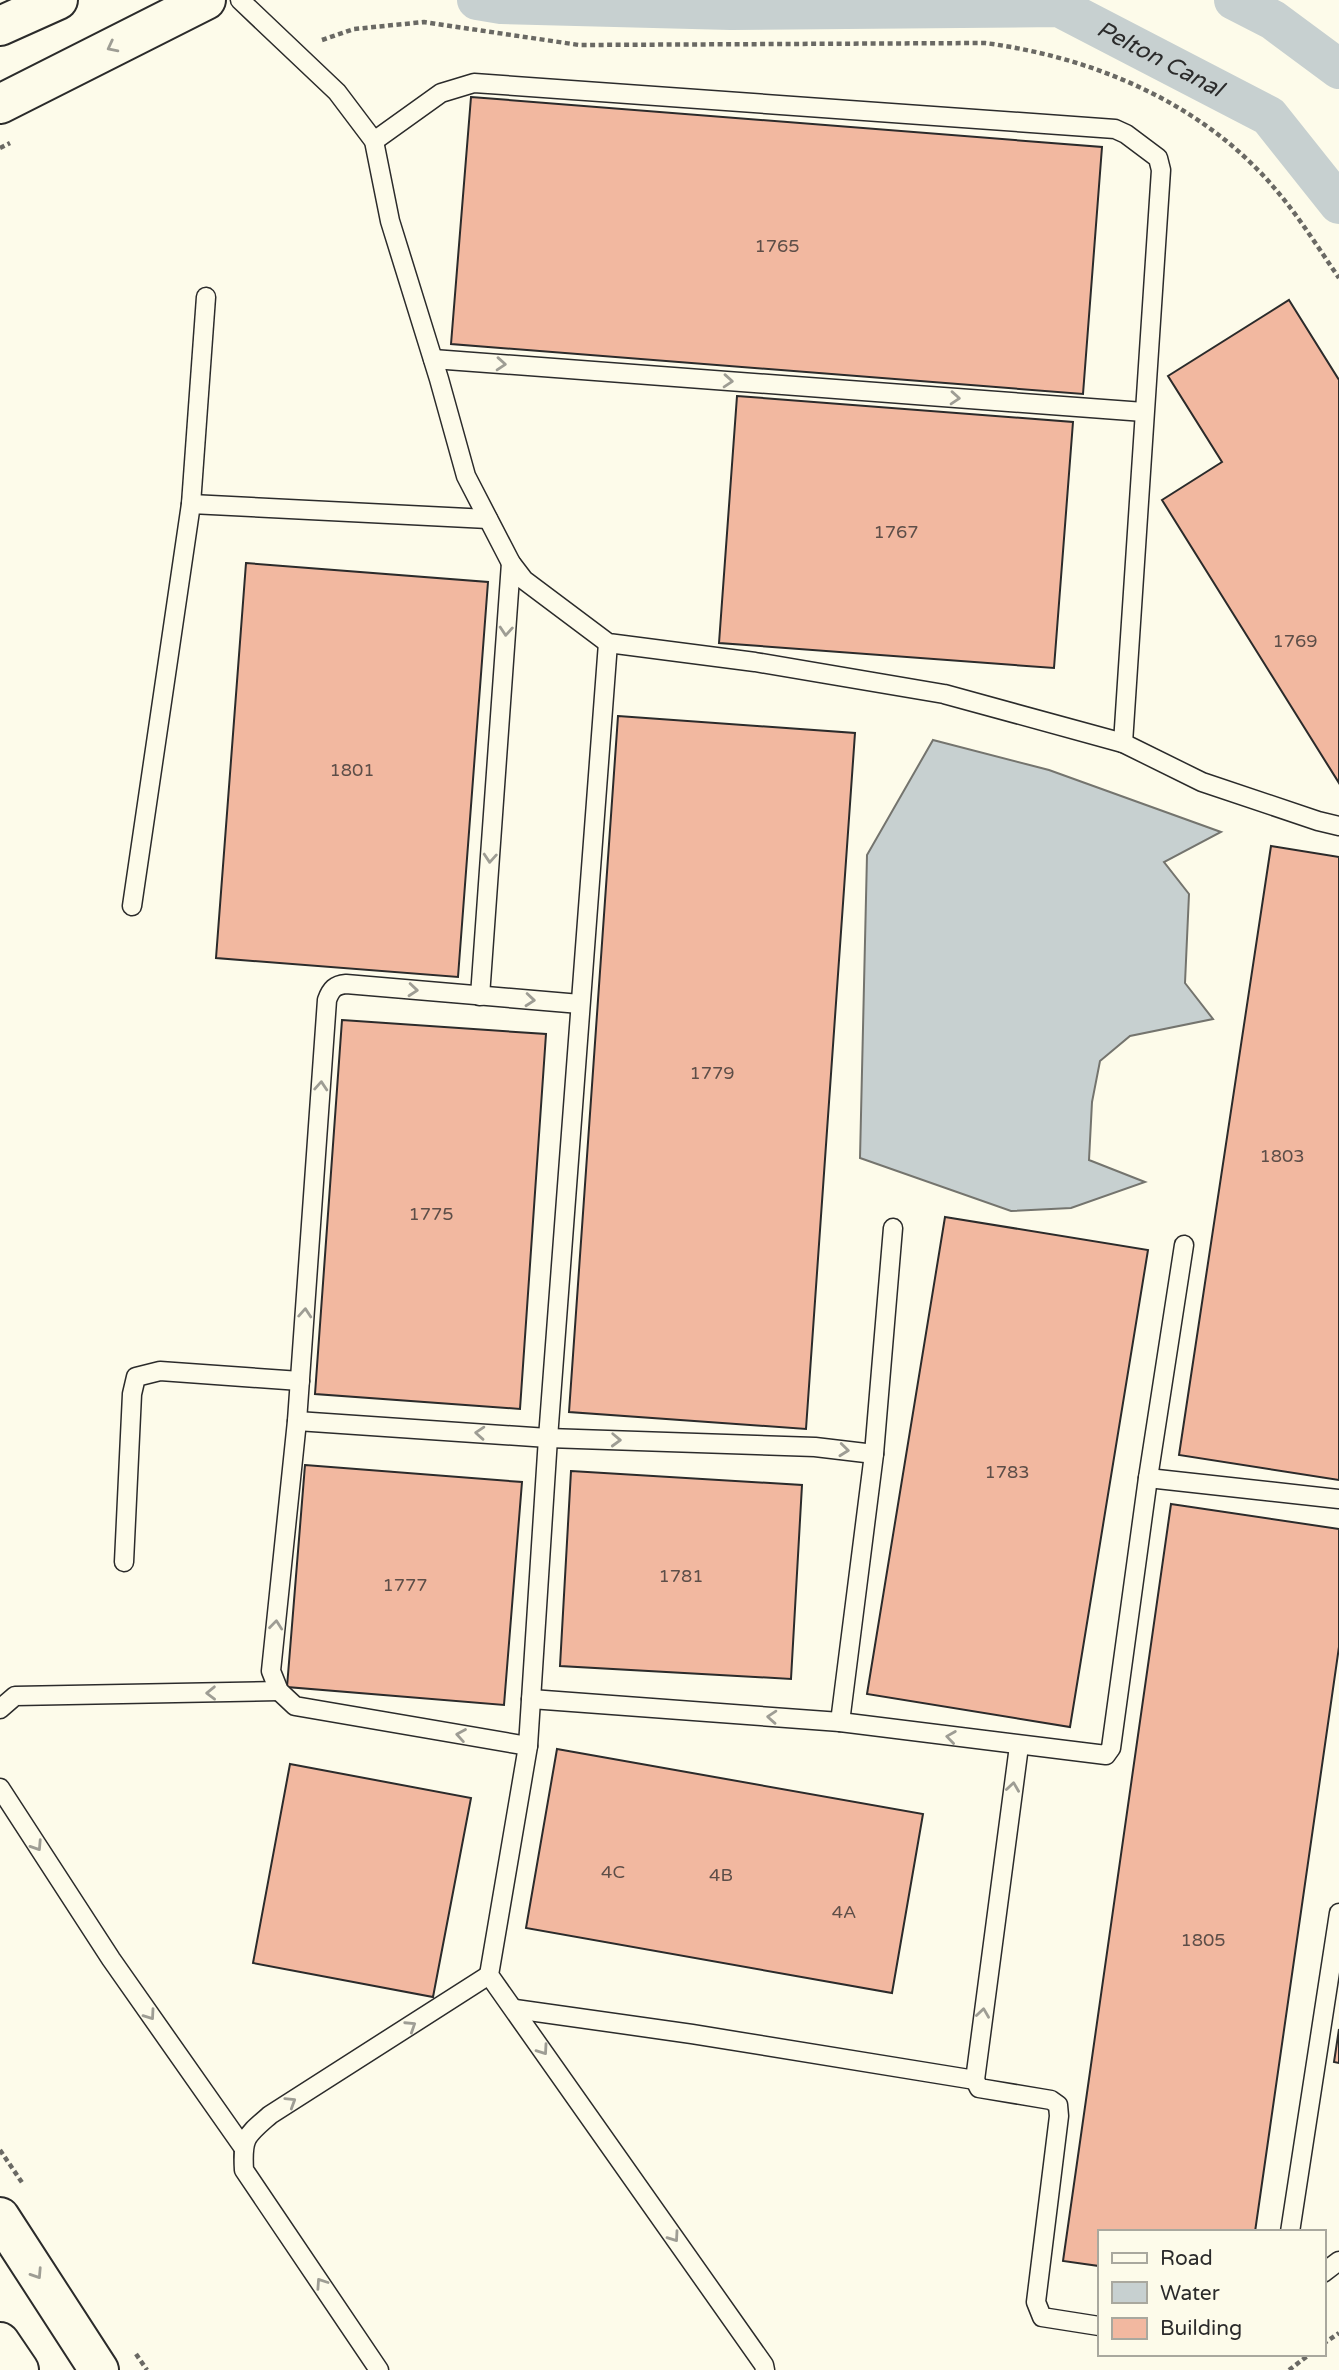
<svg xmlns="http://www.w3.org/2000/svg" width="1339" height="2370" font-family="'Varela Round',sans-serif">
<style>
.water{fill:#c7d0d0;stroke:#74746e;stroke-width:2}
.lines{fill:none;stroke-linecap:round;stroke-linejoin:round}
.canal{stroke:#c7d0d0;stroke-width:40}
.building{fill:#f2b8a0;stroke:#2b2b2b;stroke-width:2}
.service-casing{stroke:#2b2b2b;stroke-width:21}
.secondary-casing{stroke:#2b2b2b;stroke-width:42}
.path{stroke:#6a6964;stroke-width:4.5;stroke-dasharray:5 3.5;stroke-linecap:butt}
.service{stroke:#fdfbea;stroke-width:18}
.secondary{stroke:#fdfbea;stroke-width:38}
.oneway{stroke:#9e9d94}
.labels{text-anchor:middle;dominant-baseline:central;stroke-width:5;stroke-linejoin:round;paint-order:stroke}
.number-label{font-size:18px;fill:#5d4e48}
.water-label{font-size:23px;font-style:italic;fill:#2b2b2b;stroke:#fdfbea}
</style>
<rect width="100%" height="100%" fill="#fdfbea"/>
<!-- water -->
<path class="water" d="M933 740 1049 770 1221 832 1164 862 1189 894 1185 983 1213 1019 1130 1036 1100 1061 1092 1102 1089 1160 1145 1182 1071 1208 1011 1211 860 1158 867 855Z"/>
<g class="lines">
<!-- canal -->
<g class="canal">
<path id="s1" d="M477 0 501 4 731 10 1059 7 1269 116 1339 204"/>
<path d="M1234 0 1273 20 1339 69"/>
</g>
</g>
<!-- building -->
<g class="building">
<path d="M471 97 1102 147 1083 394 451 344Z"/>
<path d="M1289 300 1339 380V783L1162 500 1222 462 1168 376Z"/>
<path d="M737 396 1073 422 1054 668 719 643Z"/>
<path d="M246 563 488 582 458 977 216 958Z"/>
<path d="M618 716 855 733 806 1429 569 1412Z"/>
<path d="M1271 846 1339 857V1480L1179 1455Z"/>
<path d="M342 1020 546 1034 520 1409 315 1394Z"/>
<path d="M945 1217 1148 1250 1070 1727 867 1694Z"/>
<path d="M305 1465 522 1482 504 1705 287 1687Z"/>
<path d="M571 1471 802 1485 791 1679 560 1666Z"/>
<path d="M1171 1504 1339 1529V1647L1255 2232H1099V2266L1063 2261Z"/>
<path d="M557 1749 923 1814 892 1993 526 1928Z"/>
<path d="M290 1764 471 1798 433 1997 253 1963Z"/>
<path d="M1339 2029V2063L1334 2062Z"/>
</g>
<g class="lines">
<defs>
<g id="service">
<path d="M240 0 337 92 374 141 390 221 439 379 466 476 511 563 524 580 608 643 755 662 944 694 1123 743 1202 782 1318 821 1339 826"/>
<path d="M374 141 441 93 474 83 1115 129 1126 134 1158 158 1161 170 1123 743"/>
<path d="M433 359 1144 412"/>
<path d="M191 504 206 297"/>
<path d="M608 643 548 1438 528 1746 489 1975 764 2365 765 2370"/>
<path d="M132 906 191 504 488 519"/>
<path d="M480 996 511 563"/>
<path d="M297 1421 548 1438 815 1447 874 1454"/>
<path d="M1148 1478 1339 1499"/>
<path d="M124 1562 132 1394 136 1377 160 1371 300 1381"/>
<path d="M531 1699 840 1722 1106 1755 1111 1748 1148 1478 1184 1245"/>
<path d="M0 1709 15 1696 279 1691"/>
<path d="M840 1722 874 1454 893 1228"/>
<path d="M528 1746 295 1706 279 1691 271 1671 297 1421 327 1000C331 989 335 985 346 984L580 1004"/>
<path d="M1019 1746 975 2080 979 2088 1051 2100 1058 2105 1059 2116 1036 2302 1042 2317 1099 2326"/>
<path d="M0 1788 111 1959 243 2147"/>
<path d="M515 2009 692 2034 975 2080"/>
<path d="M1290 2232 1339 1913"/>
<path d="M1323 2273 1339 2261"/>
<path d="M379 2370 244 2170C242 2137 246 2136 270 2115L489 1975"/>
</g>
<g id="secondary">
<path d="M0 26 58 0"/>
<path d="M0 104 206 0"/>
<path d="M0 2217 99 2370"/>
<path d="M0 2342 19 2370"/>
</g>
</defs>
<!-- service casing -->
<use href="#service" class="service-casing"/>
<!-- secondary casing -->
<use href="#secondary" class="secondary-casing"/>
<!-- path -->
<g class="path">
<path d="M322 40 354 29 424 22 579 45 985 43C1091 57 1198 101 1270 183 1296 212 1317 246 1339 278"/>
<path d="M0 148 10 143"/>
<path d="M0 2150 23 2184"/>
<path d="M1323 2344 1339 2333"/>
<path d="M136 2354 147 2370"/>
<path d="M1289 2370 1310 2354"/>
</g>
<!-- service -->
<use href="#service" class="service"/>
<!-- secondary -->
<use href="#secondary" class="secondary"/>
</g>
<!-- one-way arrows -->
<defs><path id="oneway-chevron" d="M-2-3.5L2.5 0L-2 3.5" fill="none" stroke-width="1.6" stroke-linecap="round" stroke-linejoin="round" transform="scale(1.75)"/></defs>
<g class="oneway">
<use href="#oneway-chevron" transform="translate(112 47) rotate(153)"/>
<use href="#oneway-chevron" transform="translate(501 364) rotate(4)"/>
<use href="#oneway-chevron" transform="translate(728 381) rotate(4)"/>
<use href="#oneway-chevron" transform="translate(955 398) rotate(4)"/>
<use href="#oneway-chevron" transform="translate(506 631) rotate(94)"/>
<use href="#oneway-chevron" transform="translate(490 858) rotate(94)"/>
<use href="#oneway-chevron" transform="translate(413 990) rotate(5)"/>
<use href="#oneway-chevron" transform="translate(530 1000) rotate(5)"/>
<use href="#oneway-chevron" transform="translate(321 1086) rotate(-86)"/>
<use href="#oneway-chevron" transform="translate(305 1313) rotate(-86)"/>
<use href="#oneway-chevron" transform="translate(480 1433) rotate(-176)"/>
<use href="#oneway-chevron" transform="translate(616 1440) rotate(2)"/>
<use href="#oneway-chevron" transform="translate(844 1450) rotate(6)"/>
<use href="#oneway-chevron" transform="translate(276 1625) rotate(-84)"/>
<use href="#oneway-chevron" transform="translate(211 1693) rotate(179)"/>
<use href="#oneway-chevron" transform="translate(772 1717) rotate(-176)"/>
<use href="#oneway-chevron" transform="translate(461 1735) rotate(-170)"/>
<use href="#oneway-chevron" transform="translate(951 1737) rotate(-172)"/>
<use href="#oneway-chevron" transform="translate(1013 1787) rotate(-82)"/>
<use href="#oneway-chevron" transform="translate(37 1846) rotate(57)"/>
<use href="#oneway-chevron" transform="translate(983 2013) rotate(-82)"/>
<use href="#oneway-chevron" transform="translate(150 2015) rotate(55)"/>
<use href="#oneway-chevron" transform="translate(411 2026) rotate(-33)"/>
<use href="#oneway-chevron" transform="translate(543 2050) rotate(55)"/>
<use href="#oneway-chevron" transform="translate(291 2102) rotate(-32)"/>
<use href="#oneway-chevron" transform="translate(674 2237) rotate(55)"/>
<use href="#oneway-chevron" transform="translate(37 2274) rotate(57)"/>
<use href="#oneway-chevron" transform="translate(321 2283) rotate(-124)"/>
</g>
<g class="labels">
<!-- number labels -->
<g class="number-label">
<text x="777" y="246">1765</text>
<text x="896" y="532">1767</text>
<text x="1295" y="641">1769</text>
<text x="352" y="770">1801</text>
<text x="712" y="1073">1779</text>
<text x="1282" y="1156">1803</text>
<text x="431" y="1214">1775</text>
<text x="1007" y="1472">1783</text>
<text x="681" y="1576">1781</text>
<text x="405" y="1585">1777</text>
<text x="613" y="1872">4C</text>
<text x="721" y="1875">4B</text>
<text x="844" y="1912">4A</text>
<text x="1203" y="1940">1805</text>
</g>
<!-- water labels -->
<g class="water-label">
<text stroke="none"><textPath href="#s1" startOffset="696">Pelton Canal</textPath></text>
</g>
</g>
<!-- legend -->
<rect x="1098" y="2230" width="228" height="126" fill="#fdfbea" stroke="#a9a89e" stroke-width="2"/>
<rect x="1112" y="2253" width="35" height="10" fill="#fdfbea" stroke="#a9a89e" stroke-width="2"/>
<text x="1160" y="2265" font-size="21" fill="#2b2b2b">Road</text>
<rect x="1112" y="2282" width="35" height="21" fill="#c7d0d0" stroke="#a9a89e" stroke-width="2"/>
<text x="1160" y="2300" font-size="21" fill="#2b2b2b">Water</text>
<rect x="1112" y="2318" width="35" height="21" fill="#f2b8a0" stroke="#a9a89e" stroke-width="2"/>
<text x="1160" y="2335" font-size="21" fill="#2b2b2b">Building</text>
</svg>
